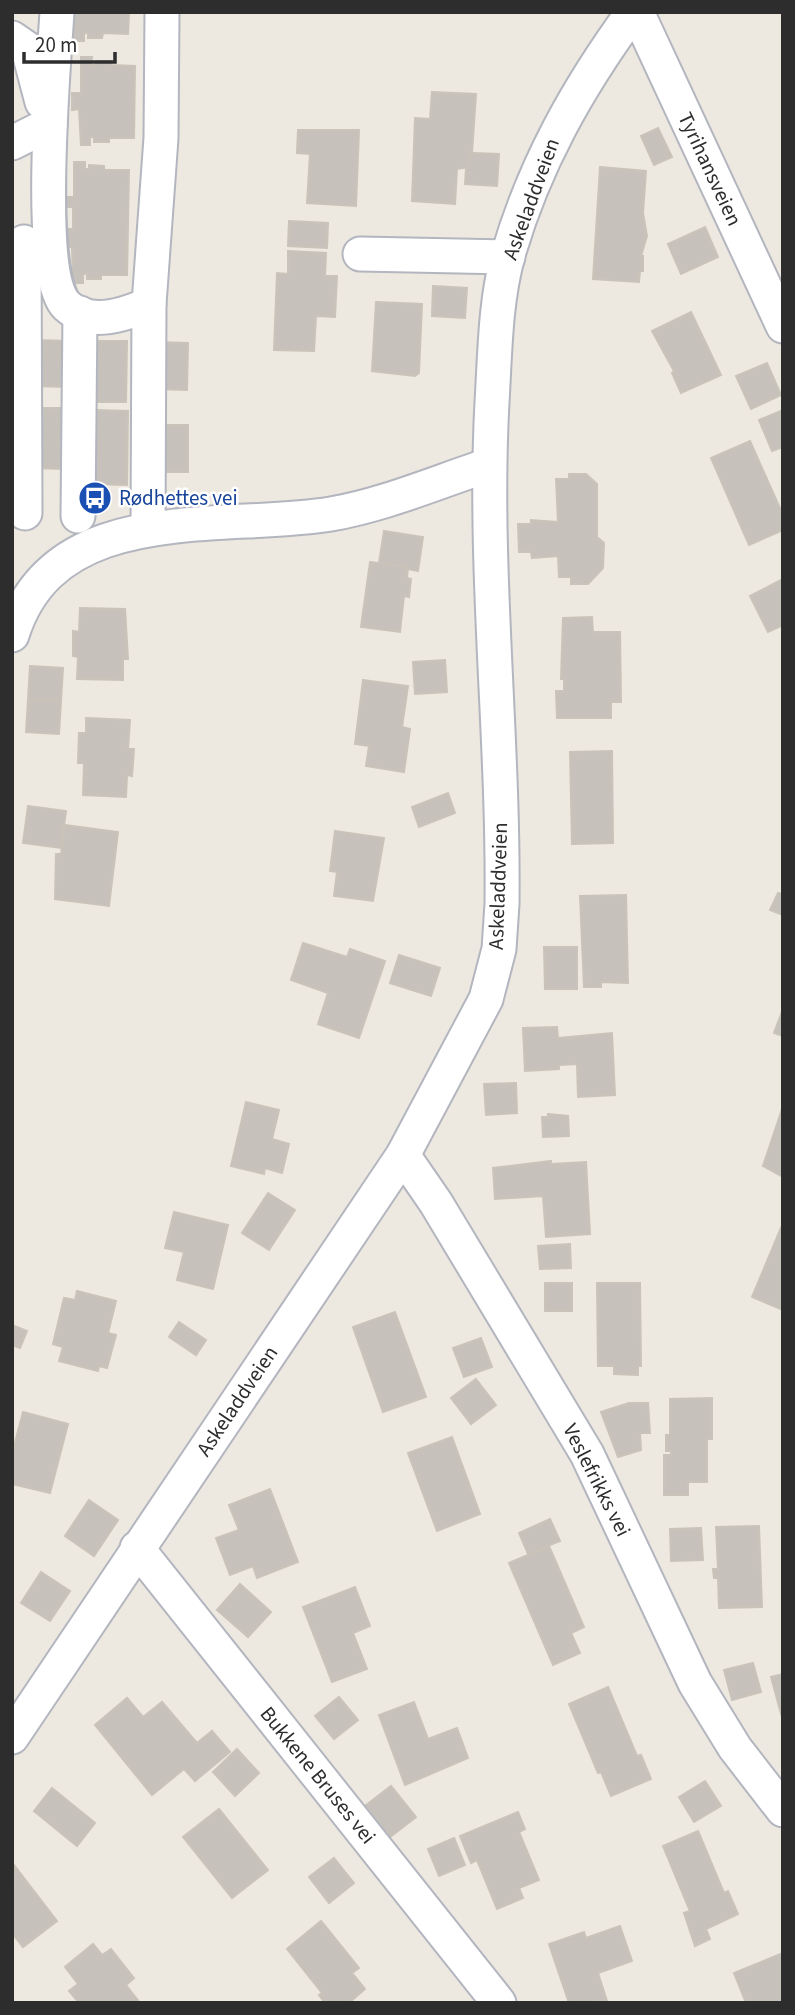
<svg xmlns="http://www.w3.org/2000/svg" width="795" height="2015" font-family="'Source Sans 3',sans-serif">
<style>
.building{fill:#c6c2bb;stroke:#c9c3b9;stroke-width:2}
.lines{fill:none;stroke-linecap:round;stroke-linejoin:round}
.minor-casing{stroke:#b3b6bf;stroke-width:37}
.minor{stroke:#fff;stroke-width:33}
.labels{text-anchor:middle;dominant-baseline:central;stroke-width:5;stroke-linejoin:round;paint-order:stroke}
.street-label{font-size:21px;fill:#2d2d2d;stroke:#fff}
.transit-label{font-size:21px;fill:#164399;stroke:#fff;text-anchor:start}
</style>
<rect width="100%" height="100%" fill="#ede8e0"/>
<!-- building -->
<g class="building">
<path d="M74 12H129L128 34 103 33 102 38H88V33H84V41H74Z"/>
<path d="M81 57H92L91 65H96V61H111V65L135 66 134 138H109V142H94V137H90V145H81L79 109 72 110V93H81Z"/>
<path d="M432 92 476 94 472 153 469 167 457 169 455 204 412 201 415 118 430 119Z"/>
<path d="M658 128 672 157 654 165 641 136Z"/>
<path d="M298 130H359L356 206 307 203 310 154 297 153Z"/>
<path d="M472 153 499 154 497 186 465 184 466 169Z"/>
<path d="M74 162H85V169H89V165L104 166V170H129L127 275H101V279H87V274H83V283H73L72 247H64L65 229H73V207H65V197H74Z"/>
<path d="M600 167 646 171 643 213 647 236 641 256H643V271H640L639 282 593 279Z"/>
<path d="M289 221 328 223 327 248 288 246Z"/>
<path d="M705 227 718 257 681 274 668 244Z"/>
<path d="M288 251 326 253 325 276H337L335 317 316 316 314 351 274 350 277 273 288 274Z"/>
<path d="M433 286 467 288 465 318 432 316Z"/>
<path d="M376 302 422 304 419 373 415 376 372 371Z"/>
<path d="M691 312 721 375 681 393 672 373 674 371 652 331Z"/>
<path d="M35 340 68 341 67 387 34 386Z"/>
<path d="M94 341H127L126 402H93Z"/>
<path d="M155 342 188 343 187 390 155 389Z"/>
<path d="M767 363 781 395 751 409 736 376Z"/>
<path d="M33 408H66L65 469 32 468Z"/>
<path d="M95 410 128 411 127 485 94 484Z"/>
<path d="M783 410V447L772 451 759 420Z"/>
<rect x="155" y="425" width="33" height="47"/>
<path d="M750 441 783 515V530L749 545 711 458Z"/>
<path d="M569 474H586L597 484V537L604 543 603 568 588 584H571V577H559L558 556 532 558 531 552H519L518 524H531V520L558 522 556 479H569Z"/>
<path d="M384 531 423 537 418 571 379 563Z"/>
<path d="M370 562 408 567 407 578 411 579 409 597 404 596 400 632 361 627Z"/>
<path d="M783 579V625L768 632 750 596Z"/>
<path d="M80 608 125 609 128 659H123V680L77 679 78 657 73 656V631L79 632Z"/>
<path d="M592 617 593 632H620L621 702H611V718H557L556 691H564V679H561L563 618Z"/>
<path d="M445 660 447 692 415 694 413 662Z"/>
<path d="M30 666 63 668 61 701 28 700Z"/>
<path d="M363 680 408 686 402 727 410 729 404 772 366 766 369 746 355 744Z"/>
<path d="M28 700 61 701 59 734 26 732Z"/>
<path d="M86 718 130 720 128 749H134L132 776 127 775 126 797 83 795 84 763H78L79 733H86Z"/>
<path d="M612 751 613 843 572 844 570 752Z"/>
<path d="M448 793 455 813 419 827 412 807Z"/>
<path d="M28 806 66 811 61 848 23 843Z"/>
<path d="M65 825 118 832 109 906 55 899 56 854H61Z"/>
<path d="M335 831 384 838 373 901 334 896 337 872 330 871Z"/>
<path d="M778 893 783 894V915L770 910Z"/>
<path d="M626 895 628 983 601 982V987H584L580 896Z"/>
<path d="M303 943 347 957 350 949 385 961 359 1038 318 1024 328 993 291 980Z"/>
<path d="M544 947H577V989H545Z"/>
<path d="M399 955 440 968 431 996 390 983Z"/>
<path d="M783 1009V1036L774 1033Z"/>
<path d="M557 1027 558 1038 612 1033 615 1095 578 1097 577 1064 559 1065V1069L525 1071 523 1028Z"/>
<path d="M516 1083 517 1113 486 1115 484 1084Z"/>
<path d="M246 1102 279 1110 272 1139 289 1144 282 1173 265 1168 264 1174 231 1166Z"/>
<path d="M783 1106V1177L763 1166Z"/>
<path d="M548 1114 568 1116 569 1136 543 1137 542 1117H548Z"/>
<path d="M551 1161V1164L586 1162 590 1234 546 1237 543 1196 495 1199 493 1168Z"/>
<path d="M268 1193 295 1210 269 1250 242 1233Z"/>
<path d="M174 1212 228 1225 213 1289 177 1280 184 1252 165 1248Z"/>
<path d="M783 1223V1310L752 1297Z"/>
<path d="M570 1244 571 1268 540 1269 538 1246Z"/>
<rect x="545" y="1283" width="27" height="28"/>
<path d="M597 1283H640L641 1366H638V1375L614 1374V1366H598Z"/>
<path d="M77 1291 116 1301 108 1333 116 1335 107 1368 99 1366 98 1371 59 1361 63 1347 53 1344 64 1298 75 1300Z"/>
<path d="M395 1312 426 1397 383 1412 353 1327Z"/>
<path d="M179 1322 206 1340 196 1355 169 1337Z"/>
<path d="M12 1325 27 1331 20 1348 12 1345Z"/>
<path d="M481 1338 492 1367 464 1377 453 1348Z"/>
<path d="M476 1379 496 1405 471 1424 451 1398Z"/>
<path d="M712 1398V1439H707V1482H688V1495H664V1455H671V1451H666V1435H670V1399Z"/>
<path d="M629 1403H648L650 1433H640L641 1450 618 1457 601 1412Z"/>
<path d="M23 1412 68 1424 50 1493 12 1484V1454Z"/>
<path d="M452 1437 480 1514 437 1531 408 1453Z"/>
<path d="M270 1489 298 1562 257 1578 253 1566 230 1575 216 1538 239 1530 229 1505Z"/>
<path d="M89 1500 118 1520 94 1556 65 1536Z"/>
<path d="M550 1519 560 1541 528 1554 519 1533Z"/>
<path d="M759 1526 762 1607 719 1608 718 1578H714L713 1569H718L716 1527Z"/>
<path d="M701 1528 703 1560 671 1561 670 1529Z"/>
<path d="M549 1546 584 1627 571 1633 580 1653 553 1665 509 1563Z"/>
<path d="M41 1572 70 1591 50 1621 21 1603Z"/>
<path d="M240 1584 271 1612 248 1637 217 1610Z"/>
<path d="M355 1587 370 1626 353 1633 367 1669 332 1682 303 1607Z"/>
<path d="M753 1663 761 1692 732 1700 724 1670Z"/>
<path d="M783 1674V1721L771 1677Z"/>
<path d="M608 1687 637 1756 641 1755 651 1779 611 1796 601 1772 598 1773 569 1704Z"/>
<path d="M339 1697 358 1720 334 1739 315 1716Z"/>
<path d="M127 1698 143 1717 162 1702 197 1743 212 1731 230 1752 195 1781 184 1769 152 1795 95 1725Z"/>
<path d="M414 1702 428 1739 457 1728 468 1758 405 1785 379 1715Z"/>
<path d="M237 1749 259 1773 235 1796 213 1772Z"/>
<path d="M705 1781 721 1806 694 1822 679 1797Z"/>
<path d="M391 1786 416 1817 390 1837 365 1806Z"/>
<path d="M52 1788 95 1823 77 1846 34 1811Z"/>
<path d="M219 1809 268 1870 232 1898 183 1837Z"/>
<path d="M518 1812 525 1829 519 1832 539 1880 519 1888 523 1898 497 1909 477 1860 471 1863 460 1836Z"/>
<path d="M698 1831 724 1893 728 1891 738 1914 706 1929 710 1939 695 1946 684 1913 690 1911 663 1846Z"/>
<path d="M454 1838 465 1865 439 1876 428 1849Z"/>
<path d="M334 1858 354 1883 329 1903 309 1877Z"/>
<path d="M14 1865 57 1921 23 1947 12 1933Z"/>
<path d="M321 1921 359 1968 352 1973 365 1989 349 2003H325L319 1995 322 1993 287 1949Z"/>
<path d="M620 1926 632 1961 598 1973 607 2001 569 2003 549 1944 584 1932 586 1938Z"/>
<path d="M93 1944 102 1955 111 1949 134 1978 126 1985 140 2003H79L69 1991 78 1984 65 1967Z"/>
<path d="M783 1953V2003H746L734 1973Z"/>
</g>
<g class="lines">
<defs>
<g id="minor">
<path d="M57 12C54 61 35 276 67 306 90 327 125 315 149 304L161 138 162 12"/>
<path d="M637 12 783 326"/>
<path d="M12 38 28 49 42 102"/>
<path d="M12 143 50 124"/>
<path d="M24 242 25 513"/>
<path d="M360 254 508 257"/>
<path d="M78 516 80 313"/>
<path d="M148 529 149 304"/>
<path d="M12 635C54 499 221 532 331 514 384 505 437 482 489 465"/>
<path d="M403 1155 436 1203 587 1454 695 1683 735 1748 783 1810"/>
<path d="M137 1548 499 2003"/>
<path d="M12 1737 403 1155 486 999 499 949 502 904C504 737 483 569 492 402 495 353 495 302 508 255 534 165 578 87 633 12"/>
</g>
</defs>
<!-- minor casing -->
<use href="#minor" class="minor-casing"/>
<!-- minor -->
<use href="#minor" class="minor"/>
</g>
<!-- icons -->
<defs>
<symbol id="bus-disc" viewBox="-11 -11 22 22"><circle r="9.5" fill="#1a4fb4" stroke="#fff"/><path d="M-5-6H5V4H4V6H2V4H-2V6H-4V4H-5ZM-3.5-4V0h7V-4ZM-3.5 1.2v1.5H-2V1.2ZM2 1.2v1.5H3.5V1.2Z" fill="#fff"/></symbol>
</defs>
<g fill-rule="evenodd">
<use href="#bus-disc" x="76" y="479" width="38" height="38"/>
</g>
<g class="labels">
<!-- street labels -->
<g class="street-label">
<text transform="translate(710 169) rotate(65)">Tyrihansveien</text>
<text transform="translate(531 199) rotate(-70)">Askeladdveien</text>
<text transform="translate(498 886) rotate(-88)">Askeladdveien</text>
<text transform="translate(237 1401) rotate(-56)">Askeladdveien</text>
<text transform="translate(597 1480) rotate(63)">Veslefrikks vei</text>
<text transform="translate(318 1775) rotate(51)">Bukkene Bruses vei</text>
</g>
<!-- transit labels -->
<g class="transit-label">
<text x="119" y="498">Rødhettes vei</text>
</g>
</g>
<!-- border -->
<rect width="795" height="2015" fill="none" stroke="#2d2d2d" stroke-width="28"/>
<!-- scale -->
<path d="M24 52v10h91v-10" fill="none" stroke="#2d2d2d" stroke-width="3.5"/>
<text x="35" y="52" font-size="21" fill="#2d2d2d" stroke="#ffffff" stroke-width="5" paint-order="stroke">20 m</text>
</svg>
